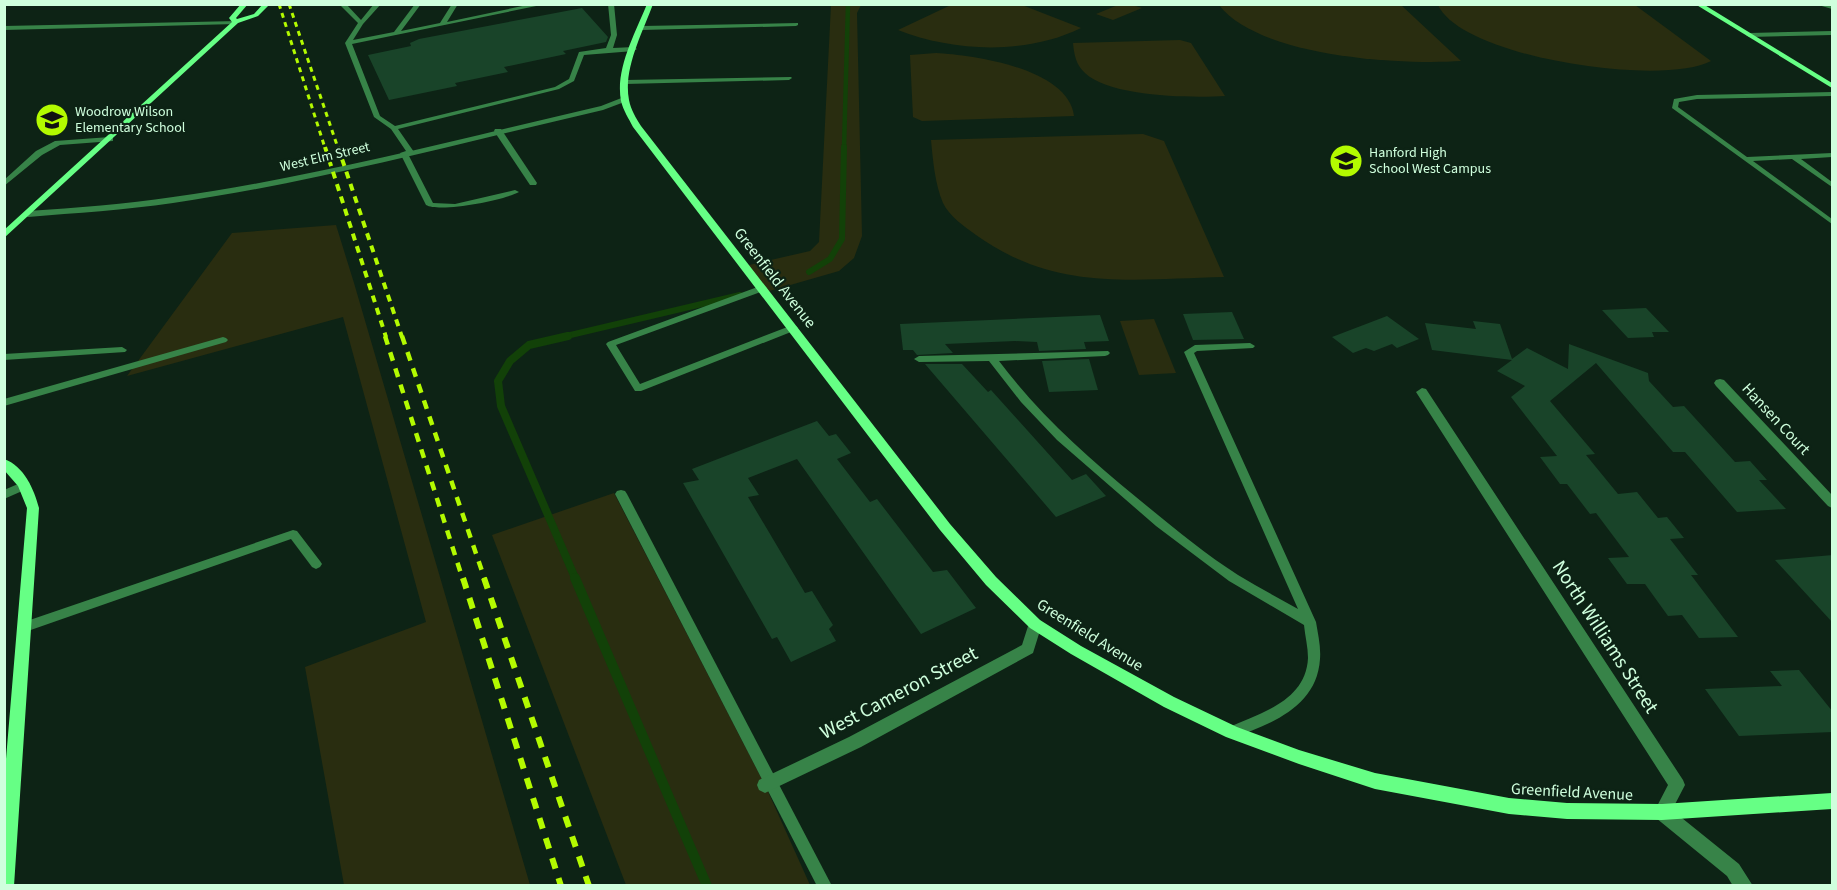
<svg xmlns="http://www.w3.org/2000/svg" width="1837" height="890" font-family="'Source Sans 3',sans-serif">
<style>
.green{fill:#292d10}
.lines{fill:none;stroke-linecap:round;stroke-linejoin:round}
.stream-far3{stroke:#124108;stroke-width:4.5}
.stream-far2{stroke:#124108;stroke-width:6}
.stream-far1{stroke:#124108;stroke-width:8}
.stream{stroke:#124108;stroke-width:10}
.building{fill:#194429}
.lane{fill:#378348;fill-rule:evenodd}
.street{fill:#378348;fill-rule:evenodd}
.secondary{fill:#66ff85;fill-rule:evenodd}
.rail-far3{stroke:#b3fa00;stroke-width:3;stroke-dasharray:5 4.5;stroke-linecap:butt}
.rail-far2{stroke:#b3fa00;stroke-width:4;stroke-dasharray:7 6;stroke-linecap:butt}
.rail-far1{stroke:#b3fa00;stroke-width:4.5;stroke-dasharray:9 8;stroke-linecap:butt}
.rail{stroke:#b3fa00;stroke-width:6;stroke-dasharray:11 10;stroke-linecap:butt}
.labels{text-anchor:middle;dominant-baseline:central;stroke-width:4.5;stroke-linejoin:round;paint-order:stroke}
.far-poi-label{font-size:14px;fill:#cfffdd;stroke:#0d2315;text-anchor:start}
.far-street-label{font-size:14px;fill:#cfffdd;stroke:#0d2315}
.street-label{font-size:16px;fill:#cfffdd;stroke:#0d2315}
.near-street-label{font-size:20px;fill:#cfffdd;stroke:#0d2315}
</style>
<rect width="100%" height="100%" fill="#0d2315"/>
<!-- green -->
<g class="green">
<path d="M953 4 1022 5 1081 28C1026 55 954 52 898 30Z"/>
<path d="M831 5H861L857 13 862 236 854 258 839 271 766 292 745 266 810 251 819 242Z"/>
<path d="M1118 5H1132L1142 8 1113 20 1096 14Z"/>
<path d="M1219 5H1401L1461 61C1400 65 1259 57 1219 5Z"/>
<path d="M1438 5H1635L1711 61C1663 87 1462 58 1438 5Z"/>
<path d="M1180 40 1191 43 1225 96C1191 98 1110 97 1085 73 1076 65 1074 54 1073 43Z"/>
<path d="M936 53C973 55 1068 68 1074 116L922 121 913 117 910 55Z"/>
<path d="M1143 134 1164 141 1224 277C1131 279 1056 292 976 235 965 227 949 216 943 203 935 184 933 161 931 140Z"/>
<path d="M336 225 354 283 530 885H344L305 667 426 622 343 317 127 376 232 233Z"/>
<path d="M1154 319 1176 373 1139 375 1120 321Z"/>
<path d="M614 493 765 785 810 885H626L492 535Z"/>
</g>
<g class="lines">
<!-- stream-far3 -->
<path class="stream-far3" d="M844 148 848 4"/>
<!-- stream-far2 -->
<g class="stream-far2">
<path d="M809 272 830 259 842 239 844 147"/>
<path d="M562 337 740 295"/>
</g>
<!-- stream-far1 -->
<path class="stream-far1" d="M568 336 529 345 510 361 498 381 501 406 576 580"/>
<!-- stream -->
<path class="stream" d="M575 578 707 886"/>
</g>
<!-- building -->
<g class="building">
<path d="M582 8 608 37 606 42 563 51 566 54 504 67 508 72 455 83 457 86 389 100 368 55 411 46 410 43 419 39Z"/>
<path d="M1646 308 1669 332H1652L1654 337 1628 338 1602 310Z"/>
<path d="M1232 312 1244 339 1193 340 1183 314Z"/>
<path d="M1100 315 1109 341 1084 342 1086 349 1039 351 1037 342 1015 341 945 344 953 353 917 355 913 350H903L900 324Z"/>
<path d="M1387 316 1419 339 1397 348 1392 344 1374 351 1366 348 1353 353 1332 337Z"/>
<path d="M1473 321 1500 324 1512 359 1527 348 1568 369 1569 344 1648 373 1649 381 1673 407 1684 406 1735 462 1750 461 1767 480H1759L1786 509 1737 512 1685 452H1673L1596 363 1550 401 1595 454 1586 455 1618 494 1637 492 1658 518 1667 517 1684 538 1670 539 1698 575H1691L1738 637 1699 638 1682 615 1668 616 1645 584H1627L1608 558 1629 557 1596 513 1590 514 1567 484H1560L1540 457 1557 456 1511 397 1525 386 1497 371 1512 360 1432 350 1425 323 1476 329Z"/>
<path d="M1089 359 1098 390 1049 392 1042 361Z"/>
<path d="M925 364H962L988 392 991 390 1072 480 1086 474 1106 496 1056 517Z"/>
<path d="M817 421 829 436 836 434 851 453 837 459 870 502 877 499 933 572 947 570 976 608 921 634 797 459 748 478 759 495 748 497 805 593 812 591 833 625 829 629 836 641 791 662 777 637 772 639 683 483 699 480 692 469Z"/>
<path d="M1833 555V623L1775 560Z"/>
<path d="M1799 670 1833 712V732L1739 736 1705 689 1782 686 1770 671Z"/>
</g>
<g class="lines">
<!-- lane -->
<g class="lane">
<path d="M339 4H346L361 20 374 4H381L363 24 353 40 394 32 415 4H421L401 31 440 23 452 4H458L447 22 532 4H546L352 44 380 116 395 126 555 87 569 79 579 52 606 48 611 35 608 4H614L617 35 613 48 634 47 637 49 634 51 584 55 574 81 559 89 398 129 414 152 408 154 433 203 455 204 515 190 519 192C505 200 440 213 426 205L400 153 406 151 391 129 374 117 345 43 358 23Z"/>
<path d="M1815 4 1832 5V9Z"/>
<path d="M798 23V25L796 26 642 30 639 28 642 26Z"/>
<path d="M791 77 792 78 789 80 625 84 622 82 625 80Z"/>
<path d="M1832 92V96L1697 99 1679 102 1678 107 1747 157 1832 153V157L1801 159 1832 182V187L1792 159 1753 161 1832 219V224L1672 108 1674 99 1697 95Z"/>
<path d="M495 129H501L537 183 536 185H530L494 131Z"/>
<path d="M110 137H113V141L60 145 42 155 4 186V180L36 151 55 141Z"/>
<path d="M763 285 767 288 766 290 616 345 640 384 790 326H796L798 328 796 330 641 391H635L606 344 608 342Z"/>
<path d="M223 337 226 338 228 340 226 342 4 406V399Z"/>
<path d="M1250 343 1255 346 1253 348 1197 351 1194 353 1316 622C1318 634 1321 647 1320 659 1317 707 1271 724 1232 738L1227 736 1225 732 1227 728C1261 713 1306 701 1308 658 1308 647 1305 636 1304 625L1229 581 1156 526 1057 440 1021 402 989 361 919 362 914 359 919 356 1108 351 1110 353 1108 355 1105 356 999 361C1038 413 1086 456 1136 497 1169 524 1202 552 1238 575 1258 587 1278 598 1298 609L1184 352 1195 345Z"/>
<path d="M122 347 127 350 125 352 4 360V354Z"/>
<path d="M25 481 29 482 30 485 29 488 4 499V490Z"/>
<path d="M621 490 625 491 627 494 832 886H817L615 494 617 491Z"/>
<path d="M293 530 297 531 320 561 322 564 320 567 316 569 312 567 291 539 25 632 21 631 19 627 21 623Z"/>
</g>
<!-- street -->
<g class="street">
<path d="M238 21 239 22 236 24 4 30V26Z"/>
<path d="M1832 31V35L1749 37 1746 35 1749 33Z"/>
<path d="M624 97H627V101L603 110C460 143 318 182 173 203 125 210 76 213 28 217L23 214 28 211C77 208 125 204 173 197 317 177 459 139 601 106Z"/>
<path d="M1720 379 1724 380 1832 495V508L1828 506 1716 386 1714 383 1716 380Z"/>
<path d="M1422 388 1426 389 1683 780 1685 785 1672 810 1739 864 1753 886H1733L1727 876 1656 818 1654 812 1668 785 1416 392Z"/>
<path d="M1035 618 1040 620 1042 624 1033 653 861 747 771 790 765 793 759 790 757 785 759 780 849 737 1022 645 1030 620Z"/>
</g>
<!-- secondary -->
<g class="secondary">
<path d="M241 4H248L236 18 237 19 254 14 263 4H270L258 16 238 23 4 238V230L232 22 229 18Z"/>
<path d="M647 4H653C642 34 623 69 629 100 631 110 636 118 641 126L950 524 996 577 1040 620 1081 646 1174 697 1237 727 1299 750 1375 773 1509 798 1567 803 1662 804 1832 793V809L1662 820 1567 819 1509 814 1375 789 1299 764 1226 737 1164 707 1071 654 1030 628 986 585 940 530 633 127C629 119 623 110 621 101 615 69 635 34 647 4Z"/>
<path d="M1695 4H1703L1832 83V88Z"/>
<path d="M4 459C24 466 34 489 39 508L14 886H4V783L27 508 18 486 4 470Z"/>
</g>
<!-- rail-far3 -->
<g class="rail-far3">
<path d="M279 4 325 148"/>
<path d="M289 4 338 148"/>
</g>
<!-- rail-far2 -->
<g class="rail-far2">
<path d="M325 147 386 337"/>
<path d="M338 147 402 337"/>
</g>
<!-- rail-far1 -->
<g class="rail-far1">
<path d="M385 336 463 580"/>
<path d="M402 336 485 580"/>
</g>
<!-- rail -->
<g class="rail">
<path d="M463 578 561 886"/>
<path d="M484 578 589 886"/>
</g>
</g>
<!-- icons -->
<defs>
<symbol id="school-disc" viewBox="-11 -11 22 22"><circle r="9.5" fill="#b3fa00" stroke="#0d2315"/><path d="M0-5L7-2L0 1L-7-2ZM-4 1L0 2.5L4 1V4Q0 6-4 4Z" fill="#111"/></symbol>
</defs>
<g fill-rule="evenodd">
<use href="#school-disc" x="33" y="101" width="38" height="38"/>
<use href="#school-disc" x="1327" y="142" width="38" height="38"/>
</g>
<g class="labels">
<!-- far-poi labels -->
<g class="far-poi-label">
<text x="75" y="112">Woodrow Wilson<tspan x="75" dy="16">Elementary School</tspan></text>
<text x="1369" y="153">Hanford High<tspan x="1369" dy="16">School West Campus</tspan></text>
</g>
<!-- far-street labels -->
<g class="far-street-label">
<text transform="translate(325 157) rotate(-13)">West Elm Street</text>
</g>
<!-- street labels -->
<g class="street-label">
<text transform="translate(775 278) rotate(52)">Greenfield Avenue</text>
<text transform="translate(1776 419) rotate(47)">Hansen Court</text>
<text transform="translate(1090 635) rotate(32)">Greenfield Avenue</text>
<text transform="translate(1572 792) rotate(3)">Greenfield Avenue</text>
</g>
<!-- near-street labels -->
<g class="near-street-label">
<text transform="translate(1605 637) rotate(57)">North Williams Street</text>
<text transform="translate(899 693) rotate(-28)">West Cameron Street</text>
</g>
</g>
<!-- border -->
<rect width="1837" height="890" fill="none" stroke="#cfffdd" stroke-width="12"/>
</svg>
